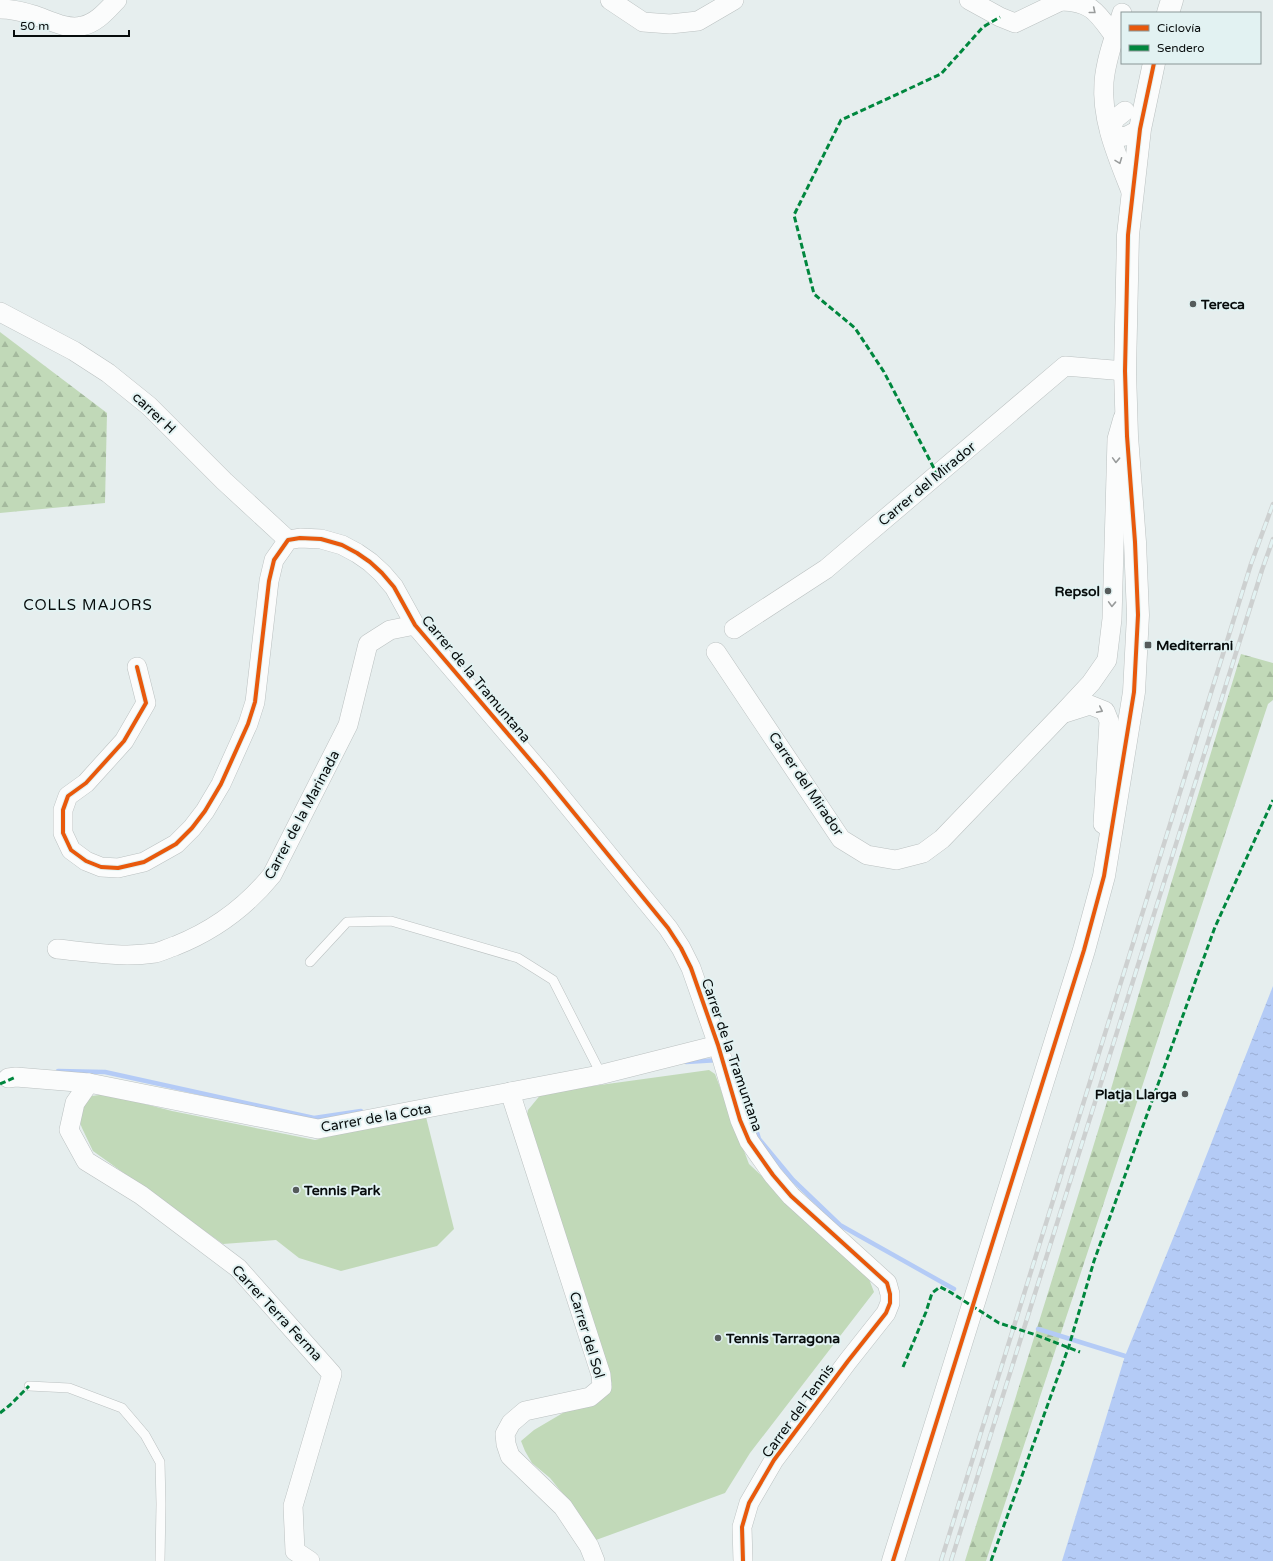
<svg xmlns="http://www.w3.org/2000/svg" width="1273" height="1561" font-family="'Varela Round',sans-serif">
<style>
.forest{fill:url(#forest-firs)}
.pitch{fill:#c1d9b8}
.water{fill:url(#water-ripples)}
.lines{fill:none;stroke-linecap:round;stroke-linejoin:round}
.stream{stroke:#b4cbf6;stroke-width:4.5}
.lane-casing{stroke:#bbc1c1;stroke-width:10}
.street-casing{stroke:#bbc1c1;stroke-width:20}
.secondary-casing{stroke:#bbc1c1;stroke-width:23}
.lane{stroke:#fbfcfc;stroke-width:9}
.street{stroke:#fbfcfc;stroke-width:19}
.secondary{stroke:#fbfcfc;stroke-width:22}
.rail-casing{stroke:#cdd0d0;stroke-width:4.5}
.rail{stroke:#e2f2f2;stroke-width:3;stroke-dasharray:9;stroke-linecap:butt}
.quiet{stroke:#00873e;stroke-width:3;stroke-dasharray:6 3;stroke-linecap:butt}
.cycleway-casing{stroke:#e2f2f2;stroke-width:6}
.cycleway{stroke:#e8590c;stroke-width:4}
.oneway{stroke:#999c9c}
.poi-dot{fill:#555b5b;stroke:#e2f2f2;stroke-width:1.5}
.labels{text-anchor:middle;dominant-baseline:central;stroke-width:4;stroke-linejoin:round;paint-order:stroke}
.poi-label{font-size:14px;font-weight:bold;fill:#070c0c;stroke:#e2f2f2;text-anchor:start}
.street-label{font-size:14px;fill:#070c0c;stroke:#e2f2f2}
.neighbourhood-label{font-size:15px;letter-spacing:1px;fill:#070c0c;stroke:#e2f2f2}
</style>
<defs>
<pattern id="forest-firs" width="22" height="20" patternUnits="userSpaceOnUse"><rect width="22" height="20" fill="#c1d9b8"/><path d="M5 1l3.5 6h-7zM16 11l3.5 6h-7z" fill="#a4b99d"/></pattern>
<pattern id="water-ripples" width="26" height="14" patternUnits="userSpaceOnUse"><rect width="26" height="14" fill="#b4cbf6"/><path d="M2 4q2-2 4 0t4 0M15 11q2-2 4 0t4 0" fill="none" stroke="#99add2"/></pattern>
</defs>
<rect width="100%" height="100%" fill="#e6eeee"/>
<!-- forest -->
<g class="forest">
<path d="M0 332 107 413 105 503 0 513Z"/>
<path d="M1241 654 1273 663V700L1268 704 986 1561H965L1111 1089 1171 884Z"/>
</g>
<!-- pitch -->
<g class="pitch">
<path d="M709 1070 715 1074 749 1164 867 1274 874 1292 750 1453 725 1493 596 1540 572 1505 550 1478 532 1463 525 1451 521 1441 534 1430 612 1384 526 1119 528 1110 542 1093Z"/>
<path d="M106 1094 172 1111 315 1140 425 1113 454 1229 437 1246 341 1271 299 1258 276 1240 223 1244 93 1151 82 1128 78 1118 81 1107 92 1096Z"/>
</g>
<!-- water -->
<path class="water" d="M1273 986V1561H1062L1125 1356 1194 1187Z"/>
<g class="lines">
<!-- stream -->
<g class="stream">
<path d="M726 1059H734L759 1139 793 1180 840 1225 954 1289"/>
<path d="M686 1062 719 1060"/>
<path d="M58 1071 105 1072 314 1118 361 1111"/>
<path d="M1038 1329 1125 1356"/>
</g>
<defs>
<g id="lane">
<path d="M310 962 347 922 391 921 518 958 553 980 601 1074"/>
<path d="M29 1386 69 1388 122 1408 145 1435 160 1462 161 1504 160 1561"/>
</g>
<g id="street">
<path d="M610 0 643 22 670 24 698 21 734 0"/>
<path d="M969 0 1000 17 1015 23 1063 0"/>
<path d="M1062 1C1093 2 1098 14 1115 37"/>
<path d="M0 9C11 9 24 12 34 15 49 20 67 30 82 26 97 23 107 10 117 0"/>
<path d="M1122 13C1115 36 1106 58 1104 82 1101 121 1118 158 1132 194"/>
<path d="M1125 111 1115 119 1110 132C1124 140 1127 136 1140 129"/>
<path d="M0 312 74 351 108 373 149 406 224 481 288 540"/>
<path d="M734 629 826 569 1065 366 1125 371"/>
<path d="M716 652 841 839 867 855 896 860 923 853 942 839 1063 713 1091 683 1107 660 1112 619 1117 439 1123 418"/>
<path d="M137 667 146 703 124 741 86 783 68 796 63 810V833L71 850 86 861 101 867 118 868 144 862 176 844 192 828 205 811 221 784 248 724 255 702 269 581 274 560 288 540 300 538 321 539 342 545 357 553 370 562 382 573 394 587 415 625 543 775 668 928 681 948 691 968 718 1045 740 1120 749 1141 773 1175 791 1196 887 1283 890 1294V1303L886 1313 848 1361 774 1460 749 1503 742 1527 743 1561"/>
<path d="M1065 713 1090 705 1105 711 1109 721 1103 824"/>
<path d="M57 949C89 952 122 958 155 953 161 952 168 948 175 946 213 931 246 907 272 875L348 725 368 644 390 630 415 625"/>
<path d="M8 1078 16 1077 89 1083 318 1129 599 1075 718 1045"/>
<path d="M89 1083 75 1103 69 1130 86 1161 141 1195 238 1268 332 1374 293 1506 295 1551 310 1561"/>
<path d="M510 1092 601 1375 602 1387 590 1397 525 1411 511 1423 505 1434 506 1444 510 1456 563 1507 589 1546 595 1561"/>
</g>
<g id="secondary">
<path d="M1168 13 1172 0"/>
<path d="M893 1561 1084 950 1104 876 1134 692 1138 615 1135 542 1127 436 1125 371 1128 235 1140 129 1154 63"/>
</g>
</defs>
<!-- lane casing -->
<use href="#lane" class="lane-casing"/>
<!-- street casing -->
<use href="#street" class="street-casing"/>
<!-- secondary casing -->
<use href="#secondary" class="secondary-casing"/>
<!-- lane -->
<use href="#lane" class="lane"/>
<!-- street -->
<use href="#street" class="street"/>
<!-- secondary -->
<use href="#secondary" class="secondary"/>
<defs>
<g id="rail">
<path d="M941 1561 1251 564 1273 504"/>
<path d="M951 1561 1262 570 1273 539"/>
</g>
</defs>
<!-- rail casing -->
<use href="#rail" class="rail-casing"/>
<!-- rail -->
<use href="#rail" class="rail"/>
<!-- quiet -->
<g class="quiet">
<path d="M938 476 884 372 855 328 814 294 794 215 841 120 941 74 983 27 1000 17"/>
<path d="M0 1084 16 1077"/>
<path d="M903 1367 926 1312 932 1293 940 1287 950 1292 999 1323 1036 1335 1080 1352"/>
<path d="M0 1413 10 1405 29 1386"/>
<path d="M991 1561 1069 1346 1094 1261 1215 927 1273 800"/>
</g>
<defs>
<g id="cycleway">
<path d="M137 667 146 703 124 741 86 783 68 796 63 810V833L71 850 86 861 101 867 118 868 144 862 176 844 192 828 205 811 221 784 248 724 255 702 269 581 274 560 288 540 300 538 321 539 342 545 357 553 370 562 382 573 394 587 415 625 543 775 668 928 681 948 691 968 718 1045 740 1120 749 1141 773 1175 791 1196 887 1283 890 1294V1303L886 1313 848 1361 774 1460 749 1503 742 1527 743 1561"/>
<path d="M893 1561 1084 950 1104 876 1134 692 1138 615 1135 542 1127 436 1125 371 1128 235 1140 129 1154 63"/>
</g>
</defs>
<!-- cycleway casing -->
<use href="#cycleway" class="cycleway-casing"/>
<!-- cycleway -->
<use href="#cycleway" class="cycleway"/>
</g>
<!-- one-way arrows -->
<defs><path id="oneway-chevron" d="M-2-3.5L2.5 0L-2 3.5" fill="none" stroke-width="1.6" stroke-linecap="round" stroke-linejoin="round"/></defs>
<g class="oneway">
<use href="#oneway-chevron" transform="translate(1093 11) rotate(39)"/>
<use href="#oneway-chevron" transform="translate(1119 161) rotate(69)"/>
<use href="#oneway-chevron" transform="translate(1116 460) rotate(92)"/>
<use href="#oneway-chevron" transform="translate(1112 604) rotate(92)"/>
<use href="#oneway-chevron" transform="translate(1100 710) rotate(26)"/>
</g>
<!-- markers -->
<g class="poi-dot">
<circle cx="1193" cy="304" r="4"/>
<circle cx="1108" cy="591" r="4"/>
<rect x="1144" y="641" width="8" height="8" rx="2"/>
<circle cx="1185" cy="1094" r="4"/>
<circle cx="296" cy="1190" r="4"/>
<circle cx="718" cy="1338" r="4"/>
</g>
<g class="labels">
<!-- poi labels -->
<g class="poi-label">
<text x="1201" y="304">Tereca</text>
<text x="1100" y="591" text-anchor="end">Repsol</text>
<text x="1156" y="645">Mediterrani</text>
<text x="1177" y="1094" text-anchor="end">Platja Llarga</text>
<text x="304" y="1190">Tennis Park</text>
<text x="726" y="1338">Tennis Tarragona</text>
</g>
<!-- street labels -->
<g class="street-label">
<text transform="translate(154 413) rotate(43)">carrer H</text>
<text transform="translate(927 484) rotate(-40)">Carrer del Mirador</text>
<text transform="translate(476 679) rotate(50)">Carrer de la Tramuntana</text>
<text transform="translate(806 784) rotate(56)">Carrer del Mirador</text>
<text transform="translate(302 815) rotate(-62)">Carrer de la Marinada</text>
<text transform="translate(732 1055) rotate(71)">Carrer de la Tramuntana</text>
<text transform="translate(376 1118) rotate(-10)">Carrer de la Cota</text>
<text transform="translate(277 1313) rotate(47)">Carrer Terra Ferma</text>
<text transform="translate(587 1335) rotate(73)">Carrer del Sol</text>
<text transform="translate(798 1411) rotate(-54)">Carrer del Tennis</text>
</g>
<!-- neighbourhood labels -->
<g class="neighbourhood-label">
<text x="88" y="605">COLLS MAJORS</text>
</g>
</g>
<!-- legend -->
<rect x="1121" y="12" width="140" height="52" fill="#e2f2f2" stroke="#8a9696"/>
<rect x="1129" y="25" width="20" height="6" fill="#e8590c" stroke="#8a9696"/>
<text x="1157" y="32" font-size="12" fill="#070c0c">Ciclovía</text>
<rect x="1129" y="45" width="20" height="6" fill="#00873e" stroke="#8a9696"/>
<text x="1157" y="52" font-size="12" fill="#070c0c">Sendero</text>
<!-- scale -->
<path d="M14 30v6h115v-6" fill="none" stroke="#070c0c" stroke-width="2"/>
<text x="20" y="30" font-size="12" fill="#070c0c" stroke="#e2f2f2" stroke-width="3" paint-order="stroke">50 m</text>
</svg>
